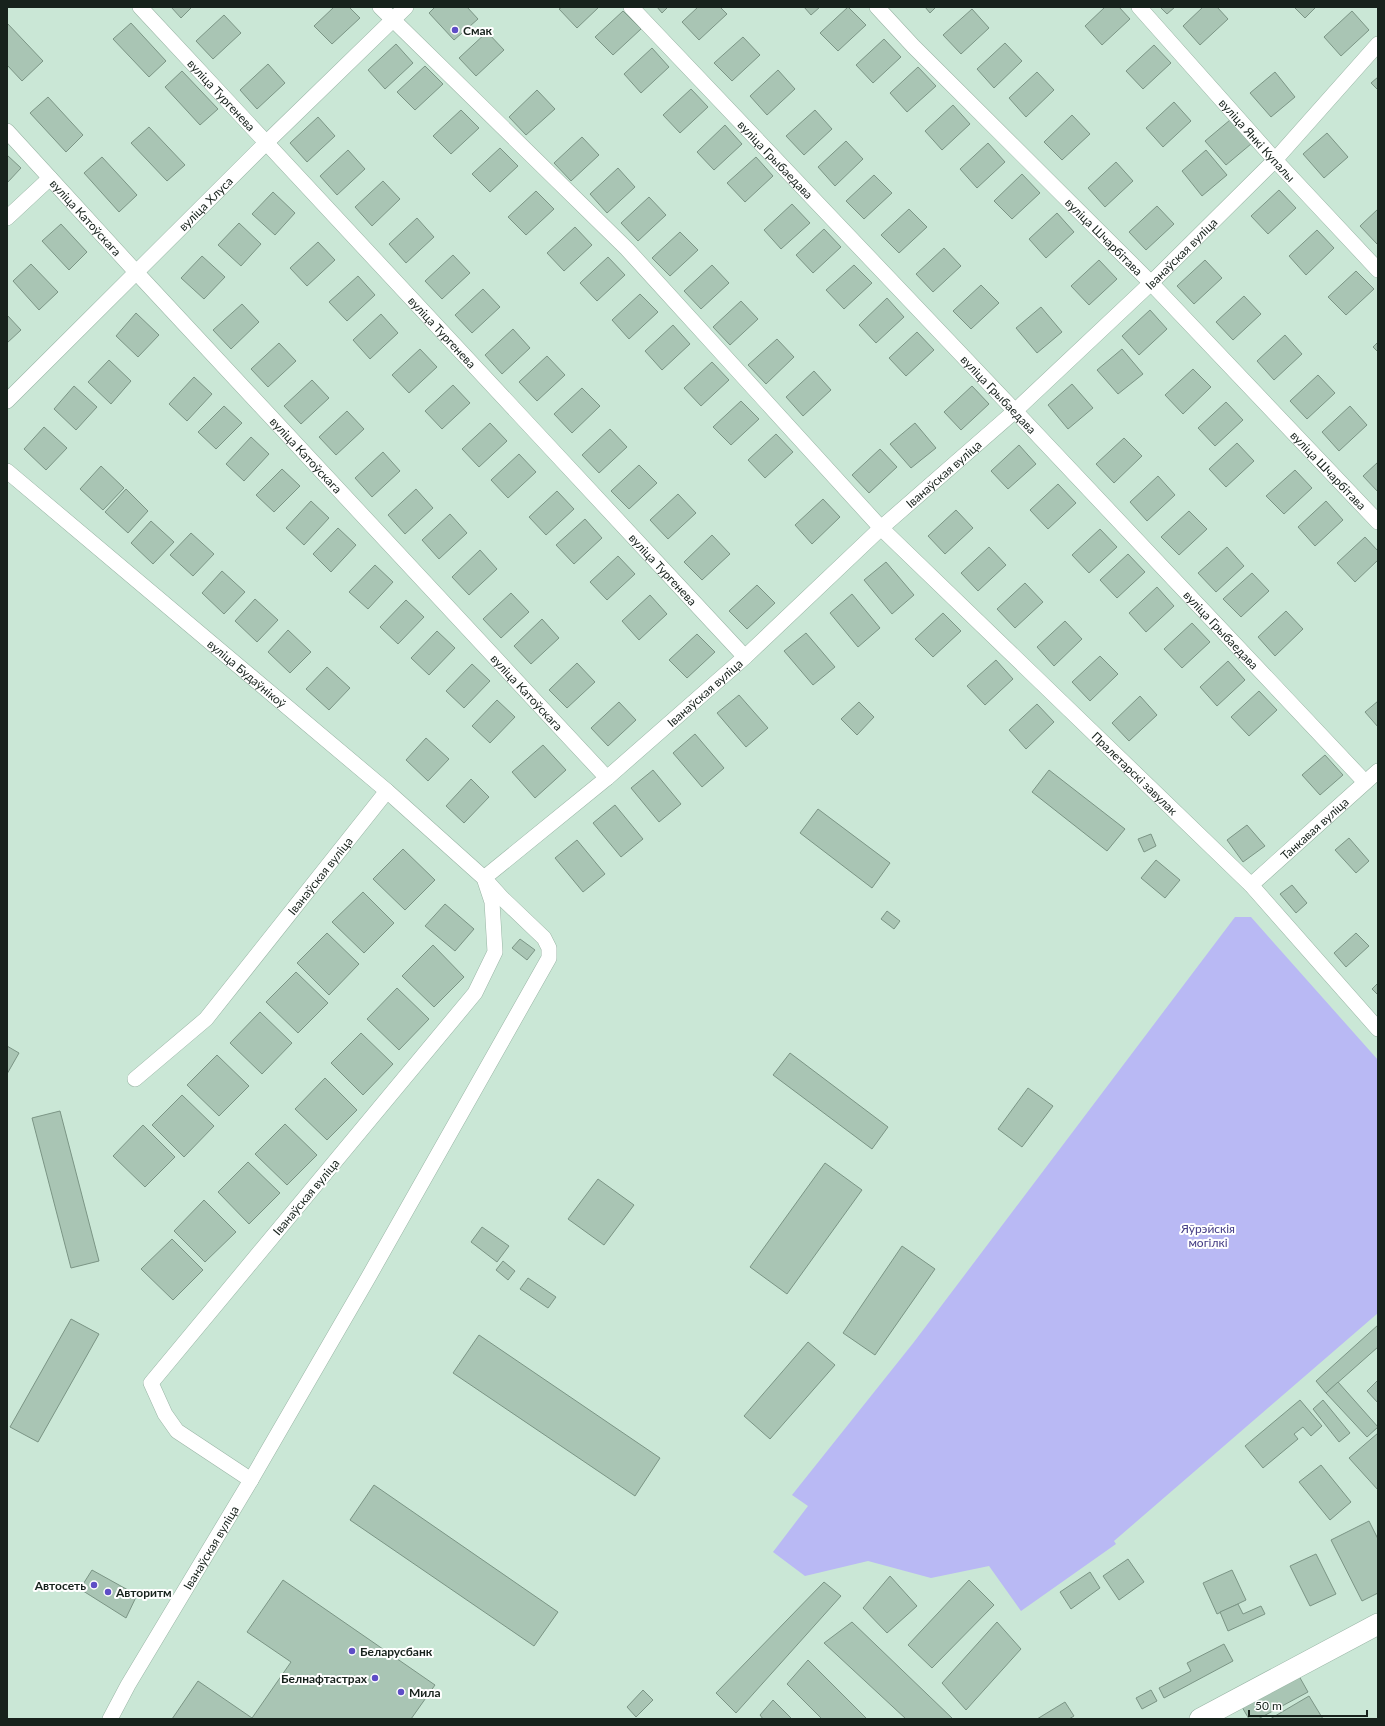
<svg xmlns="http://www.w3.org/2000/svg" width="1385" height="1726" font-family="Lato,sans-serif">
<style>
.green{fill:#b9b9f4}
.building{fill:#a9c5b4;stroke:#7b9585}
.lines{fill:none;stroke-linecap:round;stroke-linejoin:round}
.street-casing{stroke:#99b5a5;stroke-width:16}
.secondary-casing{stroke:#99b5a5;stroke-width:22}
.street{stroke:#fff;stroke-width:15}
.secondary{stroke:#fff;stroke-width:21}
.poi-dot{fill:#5e4dc6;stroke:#fff;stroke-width:1.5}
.labels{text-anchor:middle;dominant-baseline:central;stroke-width:4;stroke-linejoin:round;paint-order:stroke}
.poi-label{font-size:12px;font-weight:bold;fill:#17221c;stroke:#fff;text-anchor:start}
.street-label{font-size:12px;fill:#17221c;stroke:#fff}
.park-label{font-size:12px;fill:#423b84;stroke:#fff}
</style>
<rect width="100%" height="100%" fill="#cae7d6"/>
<!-- green -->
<path class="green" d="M1235 917H1251L1378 1060V1313L1114 1541 1116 1544 1021 1611 989 1566 931 1578 868 1561 805 1576 773 1552 808 1506 792 1495 914 1342Z"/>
<!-- building -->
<g class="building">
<path d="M171 7H192L181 18Z"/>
<path d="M334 7H349L360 18 332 44 314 26Z"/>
<path d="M435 7H467L478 19 454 40 429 13Z"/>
<path d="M562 7H599L577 28 559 9Z"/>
<path d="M657 7H668L662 13Z"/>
<path d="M698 7H720L727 14 699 40 682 22Z"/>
<path d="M804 7H820L811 15Z"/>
<path d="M848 7 866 25 838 51 820 33Z"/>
<path d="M925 7H936L930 13Z"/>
<path d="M1105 7H1119L1130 19 1102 45 1085 26Z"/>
<path d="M1160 7H1175L1167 14Z"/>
<path d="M1203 7H1217L1228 19 1200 45 1183 26Z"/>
<path d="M1294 7H1316L1305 18Z"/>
<path d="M972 9 989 28 961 54 943 35Z"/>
<path d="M623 11 641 29 613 55 595 37Z"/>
<path d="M1352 11 1369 30 1341 56 1324 37Z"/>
<path d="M224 15 241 33 213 59 196 41Z"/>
<path d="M7 23 43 61 22 81 7 65Z"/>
<path d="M131 23 166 61 149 77 113 39Z"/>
<path d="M487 32 504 50 476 76 459 58Z"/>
<path d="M743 37 760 55 732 81 714 63Z"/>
<path d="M884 39 901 57 873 83 856 65Z"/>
<path d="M1005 43 1022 61 994 88 977 69Z"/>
<path d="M396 44 413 63 385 89 368 70Z"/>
<path d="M1154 45 1171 63 1143 89 1126 71Z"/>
<path d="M652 48 669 67 641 93 624 74Z"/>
<path d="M268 64 285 83 257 109 240 90Z"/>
<path d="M425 66 443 84 415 110 397 92Z"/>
<path d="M918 67 936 86 907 112 890 93Z"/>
<path d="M778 70 795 89 767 115 750 96Z"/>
<path d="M182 71 218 109 200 125 165 87Z"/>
<path d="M1037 72 1054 90 1026 117 1009 98Z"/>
<path d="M1275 72 1295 97 1271 117 1250 93Z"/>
<path d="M1378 77V90L1371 83Z"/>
<path d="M691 89 708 107 680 133 663 115Z"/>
<path d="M537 90 555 109 526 135 509 117Z"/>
<path d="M48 97 83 135 66 152 30 113Z"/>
<path d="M1174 102 1191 121 1163 147 1146 128Z"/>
<path d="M953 105 970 124 942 150 925 131Z"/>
<path d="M461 110 479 128 451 154 433 136Z"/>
<path d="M815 110 832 129 804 155 786 136Z"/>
<path d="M1072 115 1090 134 1062 160 1044 142Z"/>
<path d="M318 117 335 136 307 162 290 143Z"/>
<path d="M1230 120 1251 144 1226 165 1205 141Z"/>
<path d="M725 125 742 144 714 170 697 152Z"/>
<path d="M149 127 185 165 167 181 131 143Z"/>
<path d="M1327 133 1348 157 1324 178 1303 154Z"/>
<path d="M582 137 599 155 571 181 554 163Z"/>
<path d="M846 141 863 159 835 186 818 167Z"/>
<path d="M988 143 1005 162 977 188 960 169Z"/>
<path d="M500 148 518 166 490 192 472 174Z"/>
<path d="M348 150 365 169 337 195 320 176Z"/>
<path d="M1206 150 1227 175 1202 196 1182 171Z"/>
<path d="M7 155 21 168 7 183Z"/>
<path d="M102 157 137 195 119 212 84 173Z"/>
<path d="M756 157 773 176 745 202 727 183Z"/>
<path d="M1116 162 1133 181 1105 207 1088 188Z"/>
<path d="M618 168 635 187 607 213 590 194Z"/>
<path d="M1022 174 1040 193 1012 219 994 201Z"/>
<path d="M874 175 892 193 864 219 846 201Z"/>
<path d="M383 181 400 199 372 226 355 207Z"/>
<path d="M1279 190 1296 208 1268 234 1251 216Z"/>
<path d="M536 191 554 209 526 235 508 217Z"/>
<path d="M273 192 295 213 275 235 252 214Z"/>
<path d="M649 197 666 215 638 241 621 223Z"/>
<path d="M792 204 810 223 781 249 764 230Z"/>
<path d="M1157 206 1174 224 1146 250 1129 232Z"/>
<path d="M909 209 927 227 899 253 881 235Z"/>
<path d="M1378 209V243L1377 244 1360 226Z"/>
<path d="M1057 213 1074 232 1046 258 1029 239Z"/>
<path d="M417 218 434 237 406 263 389 244Z"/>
<path d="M239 223 261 244 241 266 218 245Z"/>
<path d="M61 224 87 252 69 270 42 241Z"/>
<path d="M575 227 592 245 564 271 547 253Z"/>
<path d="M824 229 841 247 813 273 796 255Z"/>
<path d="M1317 230 1334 248 1306 275 1289 256Z"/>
<path d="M680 232 698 250 670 276 652 258Z"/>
<path d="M318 242 335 260 307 286 290 268Z"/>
<path d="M944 248 961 266 933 292 916 274Z"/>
<path d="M453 255 470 273 442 299 425 281Z"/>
<path d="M202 256 225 277 204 299 181 278Z"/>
<path d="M608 257 625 275 597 301 580 283Z"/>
<path d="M1099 260 1117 279 1089 305 1071 286Z"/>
<path d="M1205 260 1222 278 1194 304 1177 286Z"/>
<path d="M31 264 58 292 39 310 13 281Z"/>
<path d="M712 265 729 283 701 309 684 291Z"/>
<path d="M854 265 872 283 844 309 826 290Z"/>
<path d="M1356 271 1374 289 1346 315 1328 297Z"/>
<path d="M358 276 375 295 347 321 329 302Z"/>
<path d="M981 285 999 303 971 329 953 311Z"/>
<path d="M483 289 500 307 472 333 455 315Z"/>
<path d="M640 294 658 312 629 339 612 320Z"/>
<path d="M1244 296 1261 314 1233 340 1216 322Z"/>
<path d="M887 298 904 317 876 343 859 325Z"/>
<path d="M741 301 758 319 730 345 713 327Z"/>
<path d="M242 304 259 322 231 349 213 330Z"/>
<path d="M1041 307 1062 332 1037 353 1016 328Z"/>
<path d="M1150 310 1167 329 1139 355 1122 336Z"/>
<path d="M136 313 159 335 138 357 116 336Z"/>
<path d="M381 314 398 333 370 359 353 340Z"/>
<path d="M7 315 21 330 7 343Z"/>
<path d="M673 325 690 344 662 370 645 351Z"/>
<path d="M513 329 530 348 502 374 485 355Z"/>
<path d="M917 332 934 350 906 376 889 358Z"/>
<path d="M1285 335 1302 354 1274 380 1257 361Z"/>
<path d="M777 339 794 357 766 384 748 365Z"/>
<path d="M1378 342V352L1373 347Z"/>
<path d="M279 343 296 361 268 387 251 369Z"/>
<path d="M420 349 437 367 409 393 392 375Z"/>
<path d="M1122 349 1143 374 1118 394 1097 370Z"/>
<path d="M547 356 565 375 537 401 519 382Z"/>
<path d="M109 360 131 381 111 404 88 382Z"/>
<path d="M712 362 729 380 701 406 684 388Z"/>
<path d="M1193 369 1211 387 1183 414 1165 395Z"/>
<path d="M814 371 831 390 803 416 786 397Z"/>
<path d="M1318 375 1335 393 1307 419 1290 401Z"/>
<path d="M194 377 212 394 187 421 169 404Z"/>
<path d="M312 380 329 398 301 424 284 406Z"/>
<path d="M1072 384 1093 408 1068 429 1048 405Z"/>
<path d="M453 385 470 403 442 429 425 411Z"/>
<path d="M74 386 97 407 76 430 54 409Z"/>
<path d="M972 386 989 404 961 430 944 412Z"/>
<path d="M582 388 600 406 572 433 554 414Z"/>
<path d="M741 401 759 419 731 445 713 427Z"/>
<path d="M1226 402 1243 420 1215 446 1198 428Z"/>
<path d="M224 406 242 423 216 449 198 432Z"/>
<path d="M1350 406 1367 425 1339 451 1322 432Z"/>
<path d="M347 411 364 429 336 455 319 437Z"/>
<path d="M490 423 507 441 479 467 462 449Z"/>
<path d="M915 423 936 448 911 468 890 444Z"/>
<path d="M44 427 67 448 46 470 24 449Z"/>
<path d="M610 429 627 447 599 473 582 455Z"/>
<path d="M776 434 793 452 765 478 748 460Z"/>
<path d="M251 437 269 454 244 481 226 464Z"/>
<path d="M1124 438 1142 456 1114 483 1096 464Z"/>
<path d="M1237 443 1254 461 1226 487 1209 469Z"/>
<path d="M1019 445 1036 464 1008 489 991 471Z"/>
<path d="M880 449 897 467 869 493 852 475Z"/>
<path d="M383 452 400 471 372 497 355 478Z"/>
<path d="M519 454 536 472 508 498 491 480Z"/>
<path d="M1378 462V492L1363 476Z"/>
<path d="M639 465 657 483 629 509 611 491Z"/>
<path d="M101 466 124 488 103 510 80 489Z"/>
<path d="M282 469 300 486 274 512 256 495Z"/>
<path d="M1295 470 1312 488 1284 514 1266 496Z"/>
<path d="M1158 476 1175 495 1147 521 1130 502Z"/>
<path d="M1058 484 1076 503 1048 529 1030 510Z"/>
<path d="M126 489 148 511 128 533 105 512Z"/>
<path d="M416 489 433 508 405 534 388 515Z"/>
<path d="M557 491 574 509 546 535 529 517Z"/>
<path d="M678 494 696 513 668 539 650 520Z"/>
<path d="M823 499 840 517 812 544 795 525Z"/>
<path d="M311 501 329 518 304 545 286 528Z"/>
<path d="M1326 501 1343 520 1315 546 1298 527Z"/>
<path d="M956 510 973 528 945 554 928 536Z"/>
<path d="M1189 511 1207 529 1179 555 1161 537Z"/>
<path d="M450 514 467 533 439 559 422 540Z"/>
<path d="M585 519 602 538 574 564 556 545Z"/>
<path d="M151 521 174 542 153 564 131 543Z"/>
<path d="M338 528 356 545 331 572 313 554Z"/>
<path d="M1100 529 1117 547 1089 573 1072 555Z"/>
<path d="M191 533 214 554 193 576 170 555Z"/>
<path d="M712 535 730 554 702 580 684 562Z"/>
<path d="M1365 537 1378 551V560L1355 582 1337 563Z"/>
<path d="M989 547 1006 565 978 591 961 573Z"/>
<path d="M1227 547 1244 566 1216 592 1198 573Z"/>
<path d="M480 550 497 569 469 595 452 577Z"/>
<path d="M1128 554 1145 572 1117 598 1100 580Z"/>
<path d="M618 556 635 574 607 600 590 582Z"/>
<path d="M886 562 914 595 892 614 864 580Z"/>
<path d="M375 565 393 582 368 609 349 592Z"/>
<path d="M222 571 245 592 224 614 202 593Z"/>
<path d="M1252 573 1269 591 1241 617 1223 599Z"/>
<path d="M1025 583 1043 602 1015 628 997 609Z"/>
<path d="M757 585 775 603 747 629 729 611Z"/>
<path d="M1157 587 1174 606 1146 632 1129 613Z"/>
<path d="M511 593 529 612 501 638 483 619Z"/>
<path d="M852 594 880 628 858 647 830 613Z"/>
<path d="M650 595 667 614 639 640 622 621Z"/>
<path d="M255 599 278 620 257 642 235 621Z"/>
<path d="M406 600 424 617 398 644 380 627Z"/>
<path d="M1286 611 1303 629 1275 656 1258 637Z"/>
<path d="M943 613 961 631 933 657 915 639Z"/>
<path d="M542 619 559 638 531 664 514 646Z"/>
<path d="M1065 621 1082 639 1054 666 1037 647Z"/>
<path d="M1192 623 1210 642 1182 668 1164 649Z"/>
<path d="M288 630 311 652 290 673 268 652Z"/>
<path d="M437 631 455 648 429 675 411 658Z"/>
<path d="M806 633 835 667 813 685 784 651Z"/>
<path d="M697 634 715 652 687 678 669 660Z"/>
<path d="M1100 656 1118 674 1090 701 1072 682Z"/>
<path d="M996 660 1013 679 985 705 967 686Z"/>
<path d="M1228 661 1245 680 1217 706 1200 687Z"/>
<path d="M577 663 595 682 567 708 549 690Z"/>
<path d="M472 664 490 681 464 708 446 691Z"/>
<path d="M327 667 350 688 329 710 306 689Z"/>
<path d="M1259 691 1277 710 1249 736 1231 717Z"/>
<path d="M739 695 768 728 746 747 717 713Z"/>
<path d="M1140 696 1157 715 1129 741 1112 723Z"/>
<path d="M497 700 515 717 490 743 472 726Z"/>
<path d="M1378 701V727L1365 712Z"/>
<path d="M619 702 636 720 608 746 591 728Z"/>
<path d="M859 702 874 717 857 735 841 719Z"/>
<path d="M1037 704 1054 722 1026 749 1009 730Z"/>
<path d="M695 734 724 768 702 787 673 753Z"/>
<path d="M426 738 449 759 428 781 406 760Z"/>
<path d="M543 745 566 770 535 798 512 772Z"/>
<path d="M1325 755 1343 775 1320 795 1302 775Z"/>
<path d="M653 770 681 804 659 822 631 788Z"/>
<path d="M1049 770 1125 829 1107 851 1032 792Z"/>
<path d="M471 779 489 797 464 823 446 806Z"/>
<path d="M615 805 643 839 621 857 593 823Z"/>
<path d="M818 809 890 863 872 888 800 833Z"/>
<path d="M1247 825 1265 846 1243 862 1227 840Z"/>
<path d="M1151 834 1156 846 1144 852 1138 839Z"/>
<path d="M1349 838 1369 861 1356 873 1335 850Z"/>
<path d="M577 840 605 874 583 892 555 858Z"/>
<path d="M403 849 435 880 405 910 373 879Z"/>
<path d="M1156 860 1180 880 1165 898 1141 878Z"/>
<path d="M1292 885 1307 903 1296 913 1280 894Z"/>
<path d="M363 892 394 923 364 953 332 922Z"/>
<path d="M445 904 474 929 455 951 425 926Z"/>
<path d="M887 911 900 921 894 929 881 919Z"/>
<path d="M327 933 359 964 329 995 297 963Z"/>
<path d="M1356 933 1369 946 1346 967 1334 953Z"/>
<path d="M520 939 535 950 527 960 512 948Z"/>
<path d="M433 945 464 977 434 1007 402 976Z"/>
<path d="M296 972 328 1003 298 1033 266 1002Z"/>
<path d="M1378 983V995L1372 989Z"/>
<path d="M397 988 429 1019 399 1050 367 1019Z"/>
<path d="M260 1012 292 1043 262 1074 230 1043Z"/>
<path d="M361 1033 393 1064 363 1095 331 1063Z"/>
<path d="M7 1046 19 1053 7 1074Z"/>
<path d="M790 1053 888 1127 872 1149 773 1075Z"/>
<path d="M217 1055 249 1086 219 1116 187 1085Z"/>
<path d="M325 1078 357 1110 327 1140 295 1109Z"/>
<path d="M1028 1088 1053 1106 1022 1147 998 1129Z"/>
<path d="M182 1095 214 1126 184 1157 152 1125Z"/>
<path d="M60 1111 99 1261 71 1268 32 1118Z"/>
<path d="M285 1124 317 1155 287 1185 255 1154Z"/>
<path d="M143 1125 175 1157 145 1187 113 1156Z"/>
<path d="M248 1162 280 1193 249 1224 218 1192Z"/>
<path d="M825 1163 862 1190 787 1294 750 1267Z"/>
<path d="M598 1179 634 1205 604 1245 568 1219Z"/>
<path d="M204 1200 236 1232 205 1262 174 1231Z"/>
<path d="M482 1227 509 1246 497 1262 471 1242Z"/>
<path d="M172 1239 203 1270 173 1300 141 1269Z"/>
<path d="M902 1246 935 1269 875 1355 843 1333Z"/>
<path d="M503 1261 515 1271 508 1280 496 1270Z"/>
<path d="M528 1278 556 1297 548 1308 520 1289Z"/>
<path d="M71 1319 99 1334 38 1442 10 1427Z"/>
<path d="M1378 1325V1347L1326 1393 1316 1381Z"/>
<path d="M479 1335 660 1458 635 1496 453 1373Z"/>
<path d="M808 1342 835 1365 770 1439 744 1416Z"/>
<path d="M1378 1380V1403L1367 1391Z"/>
<path d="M1338 1382 1378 1427 1367 1437 1326 1393Z"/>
<path d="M1300 1400 1322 1426 1311 1436 1303 1427 1294 1434 1298 1439 1263 1468 1245 1446Z"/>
<path d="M1323 1400 1350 1433 1339 1442 1313 1409Z"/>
<path d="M1378 1433V1490L1349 1458Z"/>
<path d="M1321 1465 1351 1502 1330 1520 1299 1482Z"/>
<path d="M374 1485 558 1612 534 1646 350 1520Z"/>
<path d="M1369 1521 1378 1539V1593L1362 1601 1331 1540Z"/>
<path d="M1316 1554 1336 1594 1310 1606 1290 1566Z"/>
<path d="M1128 1559 1144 1582 1119 1600 1103 1576Z"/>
<path d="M92 1570 137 1595 126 1618 80 1589Z"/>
<path d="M1232 1570 1246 1600 1217 1614 1203 1583Z"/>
<path d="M1090 1572 1100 1588 1071 1609 1060 1592Z"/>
<path d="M890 1576 917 1606 887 1633 863 1608Z"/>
<path d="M283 1580 435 1685 411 1719H172L198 1681 252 1718 291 1662 247 1632Z"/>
<path d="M969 1580 994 1605 932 1668 908 1645Z"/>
<path d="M824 1582 841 1596 736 1713 716 1693Z"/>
<path d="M1238 1604 1243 1614 1261 1606 1265 1614 1228 1631 1220 1612Z"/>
<path d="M852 1622 953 1719H906L824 1643Z"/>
<path d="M997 1622 1021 1649 966 1710 942 1683Z"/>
<path d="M1224 1644 1233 1661 1164 1698 1159 1688 1191 1671 1187 1663Z"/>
<path d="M808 1660 867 1719H822L787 1684Z"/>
<path d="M1299 1676 1308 1692 1258 1719H1249L1242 1707Z"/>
<path d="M643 1690 653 1700 636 1717 627 1707Z"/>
<path d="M1151 1690 1157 1701 1142 1709 1136 1698Z"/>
<path d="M1309 1696 1323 1719H1270Z"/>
<path d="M773 1700 792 1719H763L760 1715Z"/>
<path d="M1065 1702 1074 1716 1069 1719H1037Z"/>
</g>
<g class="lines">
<defs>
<g id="street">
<path id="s1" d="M140 7 745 657"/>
<path id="s2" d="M380 7 627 249 881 528 1251 885 1378 1029"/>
<path id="s3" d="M631 7 1015 411 1365 782"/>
<path id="s4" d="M877 7 913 46 1151 283 1378 522"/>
<path id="s5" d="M1139 7 1275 160 1378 270"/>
<path id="s6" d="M7 131 136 272 607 778"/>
<path d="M7 218 50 178"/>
<path id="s7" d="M7 401 267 142 406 7"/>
<path id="s8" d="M7 471 387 791 484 878 492 902 495 952 475 993 151 1383 165 1414 177 1431 251 1480"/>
<path id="s9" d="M1251 885 1378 771"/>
<path id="s10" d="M135 1079 206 1019 387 791"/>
<path id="s11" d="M110 1719 128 1685 251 1480 368 1278 549 958V948L544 938 502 898 484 878 607 778 745 657 881 528 1015 411 1151 283 1275 160 1378 44"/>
</g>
<path id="secondary" d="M1200 1719 1378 1624"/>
</defs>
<!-- street casing -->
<use href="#street" class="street-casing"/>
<!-- secondary casing -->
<use href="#secondary" class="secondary-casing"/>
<!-- street -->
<use href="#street" class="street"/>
<!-- secondary -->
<use href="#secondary" class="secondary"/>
</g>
<!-- markers -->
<g class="poi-dot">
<circle cx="455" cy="30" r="4"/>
<circle cx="94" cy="1585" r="4"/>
<circle cx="108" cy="1592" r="4"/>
<circle cx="352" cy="1651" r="4"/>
<circle cx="375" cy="1678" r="4"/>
<circle cx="401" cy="1692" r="4"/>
</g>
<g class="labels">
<!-- poi labels -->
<g class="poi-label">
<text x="463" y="30">Смак</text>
<text x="86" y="1585" text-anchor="end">Автосеть</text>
<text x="116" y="1592">Авторитм</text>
<text x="360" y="1651">Беларусбанк</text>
<text x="367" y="1678" text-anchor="end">Белнафтастрах</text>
<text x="409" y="1692">Мила</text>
</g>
<!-- street labels -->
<g class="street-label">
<text stroke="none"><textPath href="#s1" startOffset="120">вуліца Тургенева</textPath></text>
<text stroke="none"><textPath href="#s5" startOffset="178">вуліца Янкі Купалы</textPath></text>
<text stroke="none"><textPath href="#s3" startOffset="210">вуліца Грыбаедава</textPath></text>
<text stroke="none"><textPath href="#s7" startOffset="280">вуліца Хлуса</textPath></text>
<text stroke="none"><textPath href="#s6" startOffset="117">вуліца Катоўскага</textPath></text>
<text stroke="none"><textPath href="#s4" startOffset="323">вуліца Шчарбітава</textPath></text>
<text stroke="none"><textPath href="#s11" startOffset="1921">Іванаўская вуліца</textPath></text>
<text stroke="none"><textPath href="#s1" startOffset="444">вуліца Тургенева</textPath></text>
<text stroke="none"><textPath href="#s3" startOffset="534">вуліца Грыбаедава</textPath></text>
<text stroke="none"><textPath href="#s6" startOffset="441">вуліца Катоўскага</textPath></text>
<text stroke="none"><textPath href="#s4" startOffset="647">вуліца Шчарбітава</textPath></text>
<text stroke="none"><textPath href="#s11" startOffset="1597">Іванаўская вуліца</textPath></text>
<text stroke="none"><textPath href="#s1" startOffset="768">вуліца Тургенева</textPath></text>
<text stroke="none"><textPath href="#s3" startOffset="858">вуліца Грыбаедава</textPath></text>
<text stroke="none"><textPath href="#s8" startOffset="314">вуліца Будаўнікоў</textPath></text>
<text stroke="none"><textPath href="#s6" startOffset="765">вуліца Катоўскага</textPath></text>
<text stroke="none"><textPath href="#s11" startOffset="1273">Іванаўская вуліца</textPath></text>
<text stroke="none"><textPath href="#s2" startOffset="1076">Пралетарскі завулак</textPath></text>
<text stroke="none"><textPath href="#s9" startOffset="85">Танкавая вуліца</textPath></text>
<text stroke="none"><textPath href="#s10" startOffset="276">Іванаўская вуліца</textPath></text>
<text transform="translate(306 1197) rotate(-50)">Іванаўская вуліца</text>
<text stroke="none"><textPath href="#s11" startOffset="199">Іванаўская вуліца</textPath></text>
</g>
<!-- park labels -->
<g class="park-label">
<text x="1208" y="1228">Яўрэйскія<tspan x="1208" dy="14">могілкі</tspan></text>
</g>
</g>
<!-- border -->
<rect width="1385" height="1726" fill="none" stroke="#17221c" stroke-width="16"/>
<!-- scale -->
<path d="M1249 1710v6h118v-6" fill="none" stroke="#17221c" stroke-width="2"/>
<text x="1255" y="1710" font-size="12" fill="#17221c" stroke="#ffffff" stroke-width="3" paint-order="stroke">50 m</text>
</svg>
